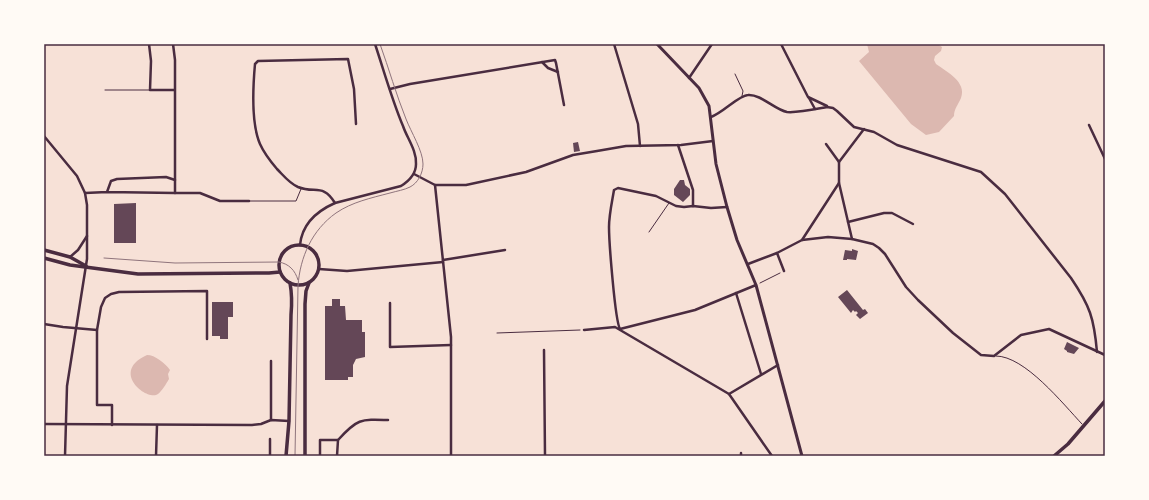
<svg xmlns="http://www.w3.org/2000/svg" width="1149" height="500" font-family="Helvetica,sans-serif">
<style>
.water{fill:#dcb8b0}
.building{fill:#644757}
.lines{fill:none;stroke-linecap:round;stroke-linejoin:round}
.path{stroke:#4a2c40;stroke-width:1}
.service{stroke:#4a2c40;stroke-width:1}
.minor{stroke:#4a2c40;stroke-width:2.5}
.tertiary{stroke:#4a2c40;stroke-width:3}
.secondary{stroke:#4a2c40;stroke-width:3.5}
.tram{stroke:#8f747c;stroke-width:1}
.neatline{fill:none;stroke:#4a2c40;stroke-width:1.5}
</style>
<rect width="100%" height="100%" fill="#f7e1d7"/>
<!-- water -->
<g class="water">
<path d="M867 44H937L942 47 941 51 935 56 934 60 936 64C947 72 967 82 961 98 958 105 954 109 954 116L939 132 926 135 911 124 859 61 869 52Z"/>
<path d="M147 355C155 355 165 363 170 370L168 374 169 379C166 384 162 391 158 394 148 402 109 372 147 355Z"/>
</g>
<!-- building -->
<g class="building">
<path d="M578 142 580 151 574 152 573 143Z"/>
<path d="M680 180H684L685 185 690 189V195L683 202 674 195V189Z"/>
<path d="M136 203V243H114V204Z"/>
<path d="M852 249 858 251 856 260 847 259V260H843L845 250 852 251Z"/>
<path d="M847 290 863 310 865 309 868 313 860 319 856 315 858 313 856 311 855 312 853 310 851 313 838 297Z"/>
<path d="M332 299H340V306H345L346 320H362V332H365V357L356 359 353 365V377H348V380H325V306H332Z"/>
<path d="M212 302H233V317H228V339H220V336H212Z"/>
<path d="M1067 342 1079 348 1074 354 1067 352V351L1064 349Z"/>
</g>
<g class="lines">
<!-- path -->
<g class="path">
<path d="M760 283 780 273"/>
<path d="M497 333 580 330"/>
</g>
<!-- service -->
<g class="service">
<path d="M735 74 743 91 742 96"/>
<path d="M105 90H150"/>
<path d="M249 201H296L301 189"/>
<path d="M649 232 669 203"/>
<path d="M996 356C1025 356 1063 404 1082 424"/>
</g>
<!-- minor -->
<g class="minor">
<path d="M149 44 151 61 150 90H174"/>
<path d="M173 44 175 60V180"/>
<path d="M614 44 638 124 640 146"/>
<path d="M781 44 808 97 827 106"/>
<path d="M542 62 548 68 558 72"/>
<path d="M689 78 712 44"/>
<path d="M390 89 410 84 555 60 556 63 564 105"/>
<path d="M809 98 815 109"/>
<path d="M711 117C723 113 739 95 748 95 761 94 775 110 787 112 798 113 816 109 827 107L833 108 837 111 854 127 874 132 897 145 981 172 1005 194 1071 278C1090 306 1094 318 1097 352"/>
<path d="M1089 125 1105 159"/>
<path d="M44 136 77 176 85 193 87 205V259L67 386 65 456"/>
<path d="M826 144 839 162"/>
<path d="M678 145 693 190V206"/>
<path d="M414 174 435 185H466L526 172 573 155 597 151 626 146 681 145 713 141"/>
<path d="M435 185 451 337V456"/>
<path d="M85 193 107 192 175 193V180L166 177 117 179 111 181 107 192"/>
<path d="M175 193H200L220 201H249"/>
<path d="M335 203C323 183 315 194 298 187 289 183 284 176 277 169 271 162 264 153 260 144 251 123 253 86 255 64L258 61 348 59 354 89 356 124"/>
<path d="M848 222 884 213H892L913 224"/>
<path d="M852 239 839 183V162L864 129"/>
<path d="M802 240 839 183"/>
<path d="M300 245C302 224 317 211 335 203L401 186C409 181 416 174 416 164 417 151 407 138 403 126 392 100 384 71 375 44"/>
<path d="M777 253 784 271"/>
<path d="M70 257 78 250 87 236"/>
<path d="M443 260 505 250"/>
<path d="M748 264 777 253 802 240 828 237 852 239 873 244 879 248 885 254 906 287 918 300 953 333 981 355 994 356 1021 335 1049 329 1105 355"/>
<path d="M319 269 347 271 443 262"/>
<path d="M736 293 761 374"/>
<path d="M390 303V347L451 345"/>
<path d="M44 324 63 327 97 330"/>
<path d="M620 329C615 321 609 241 609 227 609 215 612 202 614 190L618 188 656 196 676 206 684 207 693 206 711 208 727 207"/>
<path d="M620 329 695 310 756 285"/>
<path d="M584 330 615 327 729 394 772 456"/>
<path d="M544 350 545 456"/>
<path d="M271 361V420"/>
<path d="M729 394 778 365"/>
<path d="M44 424 252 425 261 424 271 420 289 421"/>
<path d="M112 425V405H97V330L101 307 105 298 111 294 119 292 207 291V339"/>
<path d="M156 456 157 425"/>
<path d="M270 456V439"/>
<path d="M320 456V440H338"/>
<path d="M337 456 338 440C357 419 360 419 388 420"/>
<path d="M741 456V453"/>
</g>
<!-- tertiary -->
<path class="tertiary" d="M657 44 699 88 709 106 716 164 727 207 737 240 756 285 802 456"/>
<!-- secondary -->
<g class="secondary">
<circle cx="299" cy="265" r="20"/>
<path d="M44 250 70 257 86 266"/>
<path d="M44 258 70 265 138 274 269 273 280 272"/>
<path d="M286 456 289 421 291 315C292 304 292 294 290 283"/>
<path d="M305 456V304L306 291 309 283"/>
<path d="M1054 456 1068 444 1105 401"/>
</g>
<!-- tram -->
<g class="tram">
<path d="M104 258 175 263 279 262C289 264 295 270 298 280"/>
<path d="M295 456 298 286C300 257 312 230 336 213 352 202 371 198 390 193 397 191 404 190 410 187 418 183 423 173 423 164 423 151 411 132 406 119 396 94 389 69 380 44"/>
</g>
</g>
<!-- border -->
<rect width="1149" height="500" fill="none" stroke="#fffaf5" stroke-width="90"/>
<rect x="45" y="45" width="1059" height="410" class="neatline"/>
</svg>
